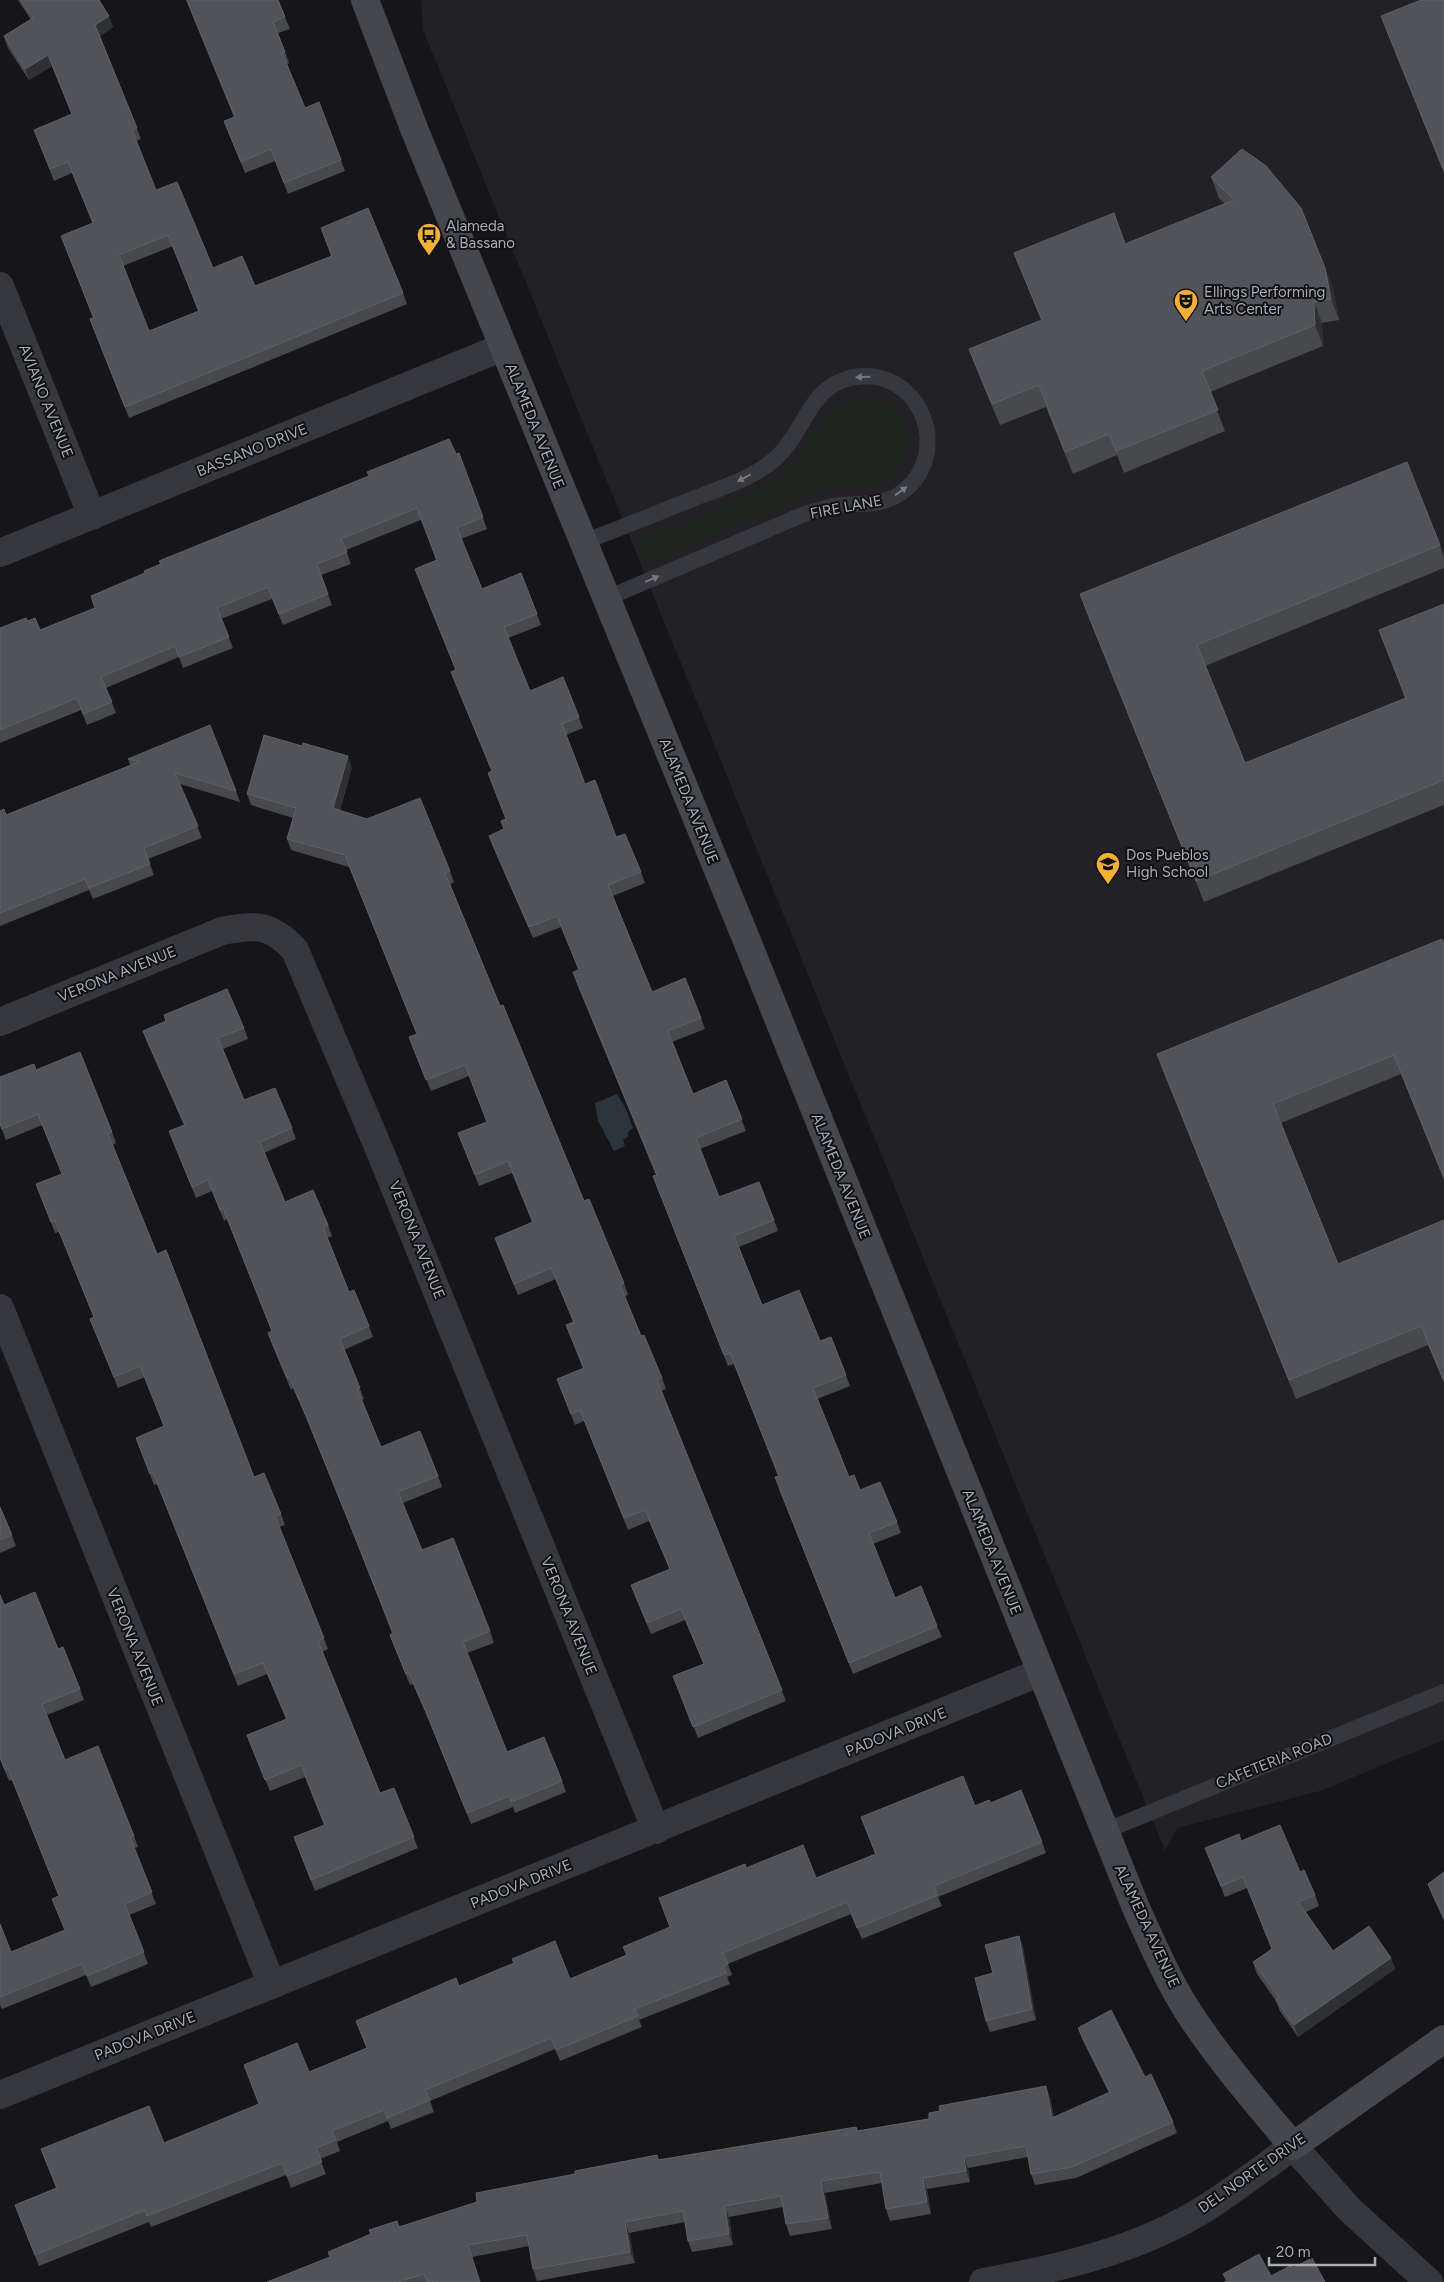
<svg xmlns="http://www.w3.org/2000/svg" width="1444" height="2282" font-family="Figtree,sans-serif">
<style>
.built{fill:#222225}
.green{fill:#1e261f}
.water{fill:#2c353c}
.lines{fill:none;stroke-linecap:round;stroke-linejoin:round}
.lane{stroke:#37383d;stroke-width:16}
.street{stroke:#37383d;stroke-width:28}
.secondary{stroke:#45474d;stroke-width:28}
.wall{fill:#47494d;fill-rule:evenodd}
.shaded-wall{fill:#2f3033}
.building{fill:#525359;stroke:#5f6168;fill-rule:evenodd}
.oneway{fill:#757881}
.labels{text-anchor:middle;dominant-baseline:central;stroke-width:4;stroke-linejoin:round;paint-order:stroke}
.poi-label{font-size:15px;fill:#a8adb8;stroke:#111113;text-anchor:start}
.street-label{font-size:15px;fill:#a8adb8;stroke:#111113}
</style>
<rect width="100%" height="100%" fill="#161618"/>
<!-- built -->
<path class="built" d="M421 0H1444V1740L1320 1791 1177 1828 1165 1851 423 30Z"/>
<!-- green -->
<path class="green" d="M864 397C879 398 891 404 900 416 913 432 907 462 892 475 875 491 849 480 829 487 768 509 709 536 649 560 638 558 635 550 640 541 687 521 749 503 787 470 816 445 822 402 864 397Z"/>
<!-- water -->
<path class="water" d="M617 1094 626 1109 633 1128 628 1132V1137L623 1140 625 1146 614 1151 598 1121 595 1103Z"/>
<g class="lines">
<!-- lane -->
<g class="lane">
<path d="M583 542C621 528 658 513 695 498 723 487 754 478 776 458 806 431 809 384 855 377 919 367 953 449 905 490 886 506 864 503 840 505 829 506 818 511 807 513L607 598"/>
<path d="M1105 1831 1444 1692"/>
</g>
<!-- street -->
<g class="street">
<path d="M0 286 92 516"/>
<path d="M0 553 503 347"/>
<path d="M0 1022 222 931C255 924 271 924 295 950L379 1149 656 1830"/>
<path d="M0 1308 272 1985"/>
<path d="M0 2095 1041 1672"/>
<path d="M983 2282C1062 2268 1142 2249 1209 2206 1238 2187 1266 2166 1293 2146L1349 2209 1429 2282"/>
</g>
<!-- secondary -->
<path class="secondary" d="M365 0 415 131 745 936 1136 1908C1152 1943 1167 1978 1187 2010 1218 2058 1256 2102 1293 2146L1444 2039"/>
</g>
<!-- wall -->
<g class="wall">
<path d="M18 0H99L113 27 100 36 141 139 136 141 156 190 213 268 255 286 331 256 321 228 403 293 407 304 129 418 94 330 90 319 93 318 61 236 93 223 72 173 54 181 34 130 72 115 52 66 29 80 8 48 4 36 31 20ZM173 246 198 311 149 331 123 266Z"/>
<path d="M186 0H278L290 29 278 33 289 63 287 64 305 108 319 102 345 171 288 194 275 161 245 173 224 121 234 117Z"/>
<path d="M1444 0V173L1389 37 1381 16Z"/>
<path d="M1211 177 1325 268 1333 290 1339 320 1322 323 1323 346 1210 392 1225 431 1124 473 1117 455 1073 474 1046 407 1000 425 977 370 969 349 1041 320 1014 253 1126 244 1225 204 1219 198Z"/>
<path d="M459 453 487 529 461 539 482 589 537 614 541 625 508 638 530 691 563 677 583 728 566 735 585 784 616 837 641 872 645 883 613 896 652 992 701 1018 705 1029 672 1042 693 1094 726 1080 746 1131 700 1149 719 1197 774 1220 778 1231 739 1247 762 1305 820 1341 831 1337 850 1386 817 1399 849 1477 860 1490 897 1522 901 1533 873 1544 895 1598 937 1626 942 1637 853 1674 779 1489 778 1476 734 1364 728 1366 657 1187 656 1175 577 984 573 972 579 970 561 927 533 938 493 847 489 836 504 829 506 819 492 771 451 672 456 670 415 569 436 560 421 520 346 550 351 564 321 575 332 605 283 625 272 599 221 619 233 648 183 668 179 657 106 688 116 713 87 725 81 710 0 743V628L28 621 40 630 95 608 91 596Z"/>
<path d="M1440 545 1444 557V568L1205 666 1245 763 1405 698 1379 630 1444 604V805L1204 902 1088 616 1080 594Z"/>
<path d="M128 759 236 791 240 802 180 784 202 838 148 859 154 875 93 899 89 890 0 926V811L6 815 130 765Z"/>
<path d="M352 767 340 810 450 871 454 882 450 884 500 1006 584 1201 624 1283 628 1295 625 1296 641 1336 662 1378 666 1389 661 1391 786 1701 698 1738 673 1676 704 1664 685 1620 651 1634 635 1596 631 1585 670 1570 649 1521 628 1530 584 1421 575 1425 557 1379 583 1369 566 1325 573 1322 556 1279 518 1295 499 1249 495 1238 532 1222 512 1173 479 1186 458 1133 487 1122 469 1076 431 1091 409 1037 417 1034 349 867 291 850 287 839 293 818 251 805 247 794Z"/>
<path d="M1444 943V1180L1401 1074 1281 1123 1338 1264 1444 1220V1383L1428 1345 1296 1399 1164 1073 1157 1054Z"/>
<path d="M244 1028 248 1039 223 1049 244 1100 292 1128 296 1139 264 1153 285 1202 328 1225 332 1236 327 1238 349 1292 369 1326 373 1337 344 1350 364 1399 362 1400 381 1447 438 1476 442 1487 403 1503 422 1550 490 1631 494 1643 467 1653 507 1752 562 1781 566 1792 515 1813 513 1807 471 1824 430 1723 413 1684 410 1685 394 1646 390 1635 392 1633 355 1538 308 1422 293 1388 291 1390 272 1344 268 1333 272 1332 227 1219 224 1221 212 1191 196 1198 169 1131 184 1125 147 1042 143 1031Z"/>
<path d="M36 1070 112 1132 116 1143 113 1145 157 1254 254 1477 281 1514 285 1525 279 1527 328 1649 322 1652 380 1793 394 1788 418 1848 315 1891 294 1837 324 1825 305 1777 270 1791 251 1746 247 1735 286 1719 267 1674 238 1686 157 1484 154 1485 136 1438 164 1427 145 1377 118 1388 90 1319 94 1318 59 1232 55 1233 36 1184 62 1174 42 1125 6 1140 0 1125V1077Z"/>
<path d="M0 1507 16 1546 0 1553Z"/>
<path d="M0 1595 4 1605 58 1649 80 1689 84 1700 47 1715 65 1760 134 1836 138 1847 134 1848 156 1904 129 1915 148 1964 91 1987 86 1975 2 2009 0 2005V1924L11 1952 65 1930 52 1899 59 1896 12 1780 9 1781 0 1759Z"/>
<path d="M991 1803 1042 1842 1046 1853 938 1897 942 1906 862 1939 851 1914 728 1964 732 1975 727 1977 730 1984 639 2020 642 2027 560 2061 555 2049 430 2101 434 2112 391 2129 388 2121 337 2142 340 2151 320 2159 326 2174 291 2188 286 2175 151 2227 149 2222 39 2266 15 2205 56 2188 41 2149 164 2143 259 2104 244 2065 309 2072 367 2048 356 2021 459 1986 570 1979 626 1955 670 1928 659 1898 746 1868 816 1878 875 1854 861 1817 975 1806Z"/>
<path d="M1241 1841 1300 1872 1315 1895 1319 1906 1306 1912 1333 1951 1391 1958 1395 1969 1298 2037 1280 2011 1276 2001 1257 1974 1253 1962 1272 1949 1247 1888 1225 1897 1205 1848Z"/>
<path d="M1444 1872V1921L1432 1895 1428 1884Z"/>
<path d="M1019 1936 1023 1947 1036 2020 990 2032 986 2021 993 1973Z"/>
<path d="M1078 2028 1145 2077 1173 2122 1177 2133 1076 2178 1035 2185 1031 2174 1028 2157 968 2168 970 2182 927 2189 931 2214 890 2221 886 2209 882 2183 825 2193 832 2229 790 2236 786 2224 783 2207 729 2217 733 2245 692 2252 688 2241 685 2222 629 2233 635 2263 537 2281 533 2269 529 2246 472 2257 480 2282H267L330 2257 399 2227 575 2174 657 2155 659 2160 856 2127 858 2131 1050 2097 1054 2117 1109 2093 1082 2039Z"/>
</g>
<!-- shaded-wall -->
<g class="shaded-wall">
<path d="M109 16 113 27 100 36 95 25Z"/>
<path d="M48 55 52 66 29 80 25 69Z"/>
<path d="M1325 268 1333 290 1339 320 1331 299Z"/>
<path d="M1314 302 1322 323 1323 346 1315 325Z"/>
<path d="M348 756 352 767 337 819 333 808Z"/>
<path d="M1019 1936 1023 1947 1036 2020 1032 2009Z"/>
<path d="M1391 1958 1395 1969 1298 2037 1294 2025Z"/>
<path d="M1046 2086 1050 2097 1056 2129 1052 2118Z"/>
<path d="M964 2157 968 2168 970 2182 966 2171Z"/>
<path d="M923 2178 927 2189 931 2214 927 2202Z"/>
<path d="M821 2181 825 2193 832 2229 828 2218Z"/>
<path d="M725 2206 729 2217 733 2245 729 2234Z"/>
<path d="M625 2222 629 2233 635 2263 630 2252Z"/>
</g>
<!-- building -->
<g class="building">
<path d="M21 0H99L109 16 95 25 137 128 132 130 156 190 177 182 213 268 242 256 255 286 332 256 321 228 368 208 403 293 125 407 90 319 94 318 61 236 93 223 68 162 50 169 34 130 72 114 48 55 25 69 4 36 33 18ZM168 235 199 311 149 331 119 255Z"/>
<path d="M187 0H278L285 17 273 22 285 52 282 53 305 108 319 102 341 160 284 183 271 149 241 162 224 121 235 117Z"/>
<path d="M1421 0H1444V171L1381 16Z"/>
<path d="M1242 149 1266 166 1301 208 1325 268 1331 299 1314 302 1315 325 1202 371 1218 410 1116 451 1109 434 1065 452 1039 385 992 404 969 349 1042 320 1014 253 1114 213 1125 244 1234 200 1211 177Z"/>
<path d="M449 439 456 454 459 453 483 517 457 528 482 589 521 573 537 614 504 627 530 691 563 677 579 717 562 724 585 784 595 780 616 837 625 834 641 872 608 885 652 992 685 978 701 1018 668 1031 693 1094 726 1080 742 1119 696 1138 719 1197 759 1182 774 1220 734 1236 762 1305 799 1290 820 1341 831 1337 846 1375 813 1388 849 1477 854 1475 860 1490 880 1482 897 1522 869 1533 895 1598 921 1586 937 1626 849 1663 775 1477 779 1476 730 1353 724 1355 653 1176 657 1175 573 972 579 970 557 916 529 927 489 836 504 829 501 821 506 819 488 773 492 771 451 672 456 670 415 569 437 560 417 508 341 539 347 552 317 564 328 594 279 614 268 587 217 608 229 637 179 657 175 646 101 677 112 702 83 714 77 698 0 730V628L26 618 28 621 35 618 40 630 95 608 91 596 145 573 144 571 161 564 159 561 369 476 367 472Z"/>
<path d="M1407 462 1440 545 1197 645 1245 763 1406 698 1379 630 1444 604V780L1196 881 1080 594Z"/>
<path d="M210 725 236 791 175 773 198 826 144 848 150 864 89 888 85 879 0 913V811L4 809 6 815 139 762 128 759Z"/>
<path d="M264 735 302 746 303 743 348 756 333 808 367 819 420 798 450 871 445 873 500 1006 503 1005 584 1201 589 1199 624 1283 620 1285 641 1336 644 1335 662 1378 657 1380 782 1690 693 1727 673 1676 704 1664 681 1609 647 1623 631 1585 670 1569 645 1510 624 1518 580 1410 571 1414 557 1379 584 1368 566 1325 574 1322 551 1268 514 1284 495 1238 533 1222 508 1161 475 1175 458 1133 487 1122 465 1065 426 1080 409 1037 417 1034 345 855 287 839 296 808 247 794Z"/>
<path d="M1442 939 1444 943V1178L1394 1055 1273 1104 1338 1264 1444 1220V1381L1421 1326 1289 1380 1157 1054Z"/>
<path d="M227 989 244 1028 218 1038 244 1100 275 1088 292 1128 260 1142 285 1202 313 1190 328 1225 323 1227 349 1292 354 1290 369 1326 340 1339 360 1388 357 1389 381 1447 420 1431 438 1476 398 1492 422 1550 453 1538 490 1631 463 1642 507 1752 544 1737 562 1781 511 1802 509 1796 467 1813 426 1712 409 1673 406 1674 390 1635 393 1633 351 1527 304 1411 289 1377 287 1378 268 1333 272 1331 223 1208 220 1210 208 1180 192 1187 169 1131 185 1125 143 1031 166 1021 164 1015Z"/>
<path d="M80 1052 112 1132 108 1134 157 1254 166 1250 254 1477 264 1473 281 1514 275 1516 324 1638 318 1641 380 1793 394 1788 414 1837 311 1880 294 1837 325 1825 301 1765 265 1780 247 1735 287 1719 263 1663 234 1674 153 1473 150 1474 136 1438 164 1426 140 1366 114 1377 90 1319 94 1317 55 1221 51 1222 36 1184 62 1174 38 1114 2 1129 0 1124V1077L34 1064 36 1070Z"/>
<path d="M0 1507 12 1535 0 1540Z"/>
<path d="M35 1592 58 1649 63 1647 80 1689 42 1704 65 1760 98 1746 134 1836 130 1837 152 1892 125 1904 144 1952 87 1976 82 1964 0 1997V1924L11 1952 65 1930 52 1899 59 1896 8 1769 5 1770 0 1757V1595L4 1605Z"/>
<path d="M963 1776 975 1806 989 1800 991 1803 1021 1790 1042 1842 934 1886 938 1895 857 1928 847 1902 723 1953 728 1964 723 1966 726 1973 635 2009 638 2016 556 2050 551 2038 425 2090 430 2100 387 2118 384 2110 332 2131 336 2140 316 2148 322 2162 287 2176 282 2163 147 2216 145 2210 35 2255 15 2205 57 2188 41 2149 149 2106 164 2143 259 2104 244 2065 297 2043 309 2072 367 2048 356 2021 456 1978 459 1986 514 1963 512 1959 555 1941 570 1979 627 1955 623 1947 670 1927 659 1898 745 1864 746 1868 803 1845 816 1878 876 1854 861 1817Z"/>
<path d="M1280 1825 1300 1872 1304 1870 1315 1895 1298 1902 1333 1951 1369 1926 1391 1958 1294 2025 1276 2000 1279 1998 1253 1962 1272 1949 1243 1877 1221 1886 1205 1848 1239 1834 1241 1841Z"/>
<path d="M1444 1872V1918L1428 1884Z"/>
<path d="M1019 1936 1032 2009 986 2021 975 1978 993 1973 985 1945Z"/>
<path d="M1111 2010 1145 2077 1151 2074 1173 2122 1072 2167 1031 2174 1026 2146 964 2157 966 2171 923 2178 927 2202 886 2209 880 2172 821 2181 828 2218 786 2224 781 2196 725 2206 729 2234 688 2241 683 2211 625 2222 630 2252 533 2269 527 2235 468 2245 480 2282H433L432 2281 427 2282 424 2274 398 2282H267L330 2257 328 2252 371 2234 369 2230 397 2221 399 2227 477 2202 476 2193 575 2174V2171L657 2155 658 2160 856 2127 857 2131 929 2119V2113L940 2111 939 2106 1046 2086 1052 2118 1110 2092 1078 2028Z"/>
<path d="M1259 2254 1271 2276 1292 2265 1293 2268 1312 2258 1325 2282H1224L1227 2281 1223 2274Z"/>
</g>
<!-- one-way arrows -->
<defs><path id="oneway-solid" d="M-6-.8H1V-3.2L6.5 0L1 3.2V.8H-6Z" transform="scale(1.25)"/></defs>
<g class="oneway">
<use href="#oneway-solid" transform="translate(863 377) rotate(179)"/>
<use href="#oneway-solid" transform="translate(744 478) rotate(152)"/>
<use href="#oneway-solid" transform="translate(901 491) rotate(-36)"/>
<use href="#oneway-solid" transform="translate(652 579) rotate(-23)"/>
</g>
<!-- icons -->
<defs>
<symbol id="bus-pin" viewBox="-11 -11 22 30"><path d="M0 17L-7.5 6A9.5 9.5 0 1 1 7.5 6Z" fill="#f2b134" stroke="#111113"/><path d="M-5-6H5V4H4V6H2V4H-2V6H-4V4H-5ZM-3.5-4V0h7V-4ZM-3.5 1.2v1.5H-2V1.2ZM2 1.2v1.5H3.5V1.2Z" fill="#111"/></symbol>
<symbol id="theatre-pin" viewBox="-11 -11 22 30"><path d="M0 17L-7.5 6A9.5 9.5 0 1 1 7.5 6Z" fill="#f2b134" stroke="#111113"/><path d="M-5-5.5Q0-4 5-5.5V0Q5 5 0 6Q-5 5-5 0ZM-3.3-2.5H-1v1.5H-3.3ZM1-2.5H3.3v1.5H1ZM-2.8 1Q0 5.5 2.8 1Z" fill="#111"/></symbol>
<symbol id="school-pin" viewBox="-11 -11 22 30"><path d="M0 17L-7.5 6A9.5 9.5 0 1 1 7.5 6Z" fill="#f2b134" stroke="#111113"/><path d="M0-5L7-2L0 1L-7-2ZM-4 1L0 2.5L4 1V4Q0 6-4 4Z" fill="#111"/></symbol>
</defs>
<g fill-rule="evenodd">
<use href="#bus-pin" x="415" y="221" width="28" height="38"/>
<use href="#theatre-pin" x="1172" y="287" width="28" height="38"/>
<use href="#school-pin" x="1094" y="850" width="28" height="38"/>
</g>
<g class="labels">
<!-- poi labels -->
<g class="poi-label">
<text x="446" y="226">Alameda<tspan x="446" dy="17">&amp; Bassano</tspan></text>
<text x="1204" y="292">Ellings Performing<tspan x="1204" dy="17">Arts Center</tspan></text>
<text x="1126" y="855">Dos Pueblos<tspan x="1126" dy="17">High School</tspan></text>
</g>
<!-- street labels -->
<g class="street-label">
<text transform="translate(46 401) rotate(68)">AVIANO AVENUE</text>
<text transform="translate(535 426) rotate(68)">ALAMEDA AVENUE</text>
<text transform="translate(252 450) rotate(-22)">BASSANO DRIVE</text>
<text transform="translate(846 507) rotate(-11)">FIRE LANE</text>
<text transform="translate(689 801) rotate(68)">ALAMEDA AVENUE</text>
<text transform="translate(117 974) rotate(-22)">VERONA AVENUE</text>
<text transform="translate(841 1176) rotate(68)">ALAMEDA AVENUE</text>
<text transform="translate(417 1240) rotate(68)">VERONA AVENUE</text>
<text transform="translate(992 1552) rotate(68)">ALAMEDA AVENUE</text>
<text transform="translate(569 1616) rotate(68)">VERONA AVENUE</text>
<text transform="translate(135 1647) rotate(68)">VERONA AVENUE</text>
<text transform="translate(896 1732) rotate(-22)">PADOVA DRIVE</text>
<text transform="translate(1274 1761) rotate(-22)">CAFETERIA ROAD</text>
<text transform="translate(521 1884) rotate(-22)">PADOVA DRIVE</text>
<text transform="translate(1147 1926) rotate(65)">ALAMEDA AVENUE</text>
<text transform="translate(145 2036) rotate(-22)">PADOVA DRIVE</text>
<text transform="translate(1252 2173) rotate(-35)">DEL NORTE DRIVE</text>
</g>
</g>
<!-- scale -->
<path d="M1269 2257v8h106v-8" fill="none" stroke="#a8adb8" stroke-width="2.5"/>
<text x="1276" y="2257" font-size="15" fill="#a8adb8" stroke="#111113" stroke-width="4" paint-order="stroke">20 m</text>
</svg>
